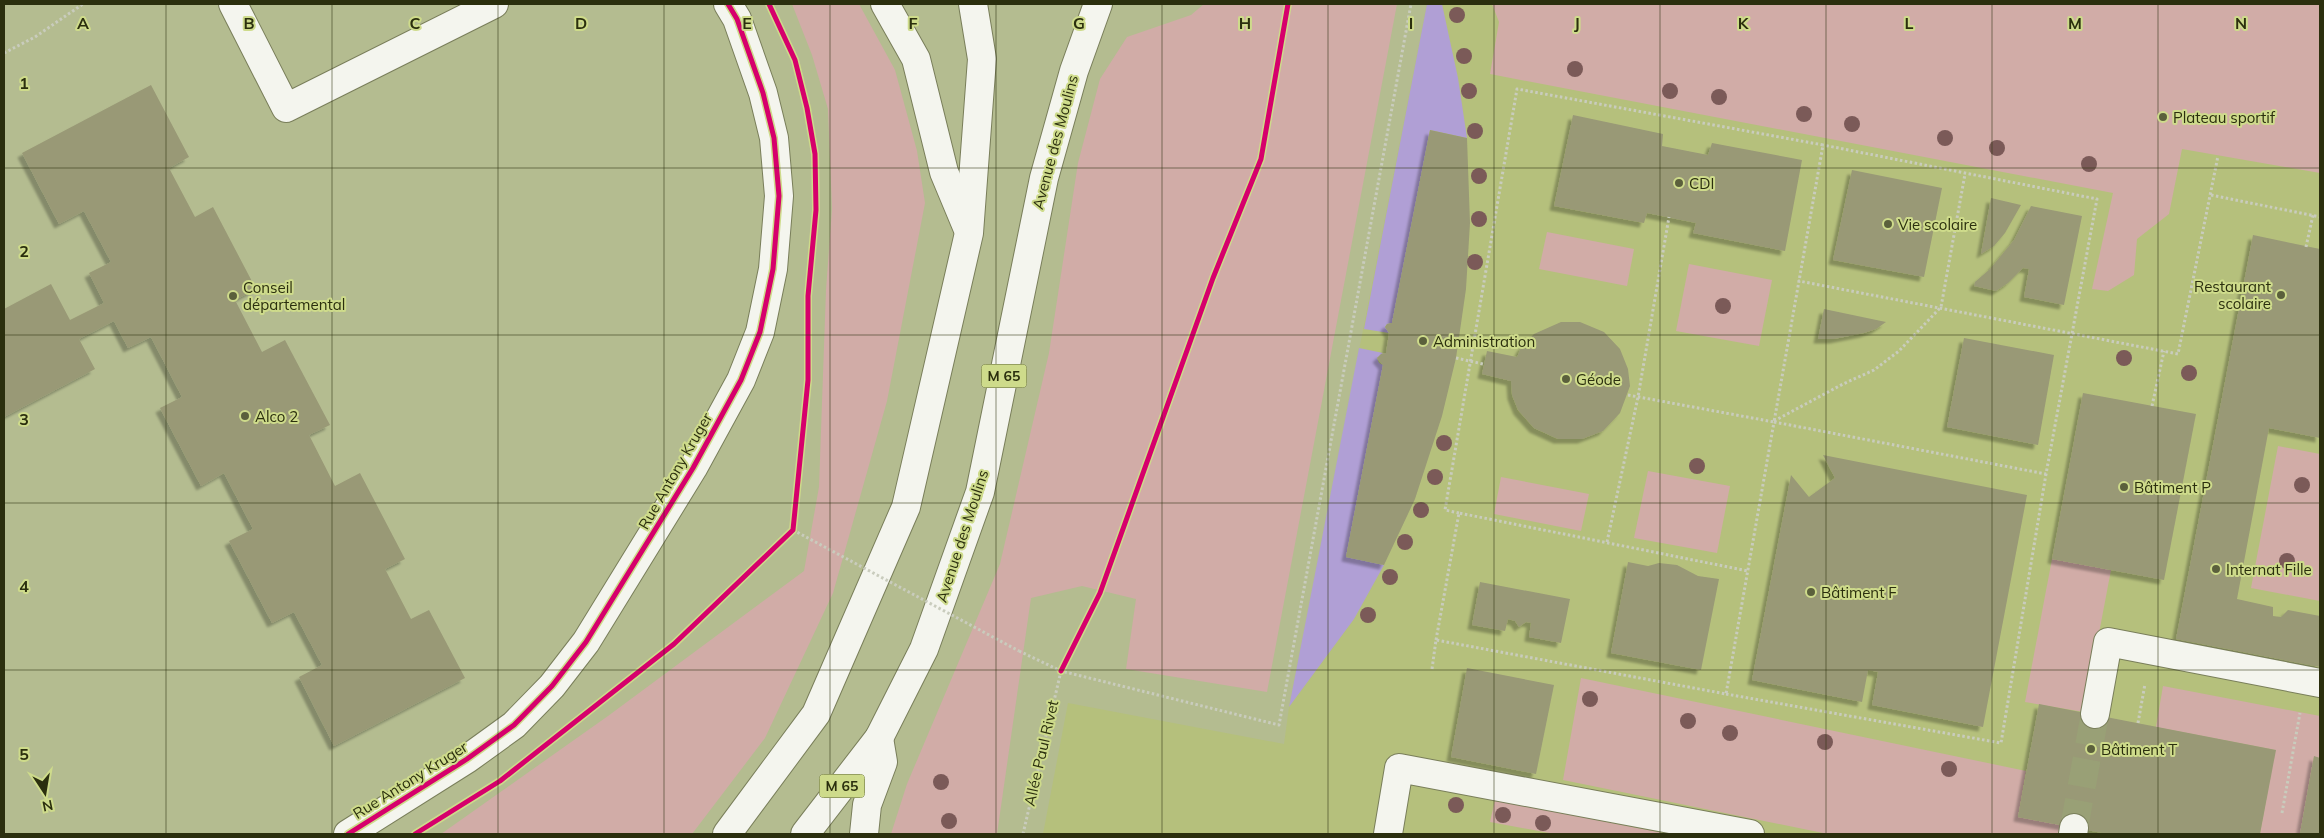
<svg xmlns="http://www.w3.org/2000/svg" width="2324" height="838" font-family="Mulish,sans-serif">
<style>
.built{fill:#b5c07c}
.green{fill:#d1aca7}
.water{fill:#b09fd5}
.building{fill:#999976;filter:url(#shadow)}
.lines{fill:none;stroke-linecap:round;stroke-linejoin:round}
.minor-tunnel{stroke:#99a076;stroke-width:28;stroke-dasharray:28 14;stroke-linecap:butt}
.minor-casing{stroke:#797e5a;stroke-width:30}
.major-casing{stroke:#797e5a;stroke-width:30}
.path{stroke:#c9ccbd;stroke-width:3;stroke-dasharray:2.5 2.5;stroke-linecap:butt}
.minor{stroke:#f4f5ee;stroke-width:28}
.major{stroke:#f4f5ee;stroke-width:28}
.path-bridge{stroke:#c9ccbd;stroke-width:3;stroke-dasharray:2.5 2.5;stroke-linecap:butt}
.cycleway-casing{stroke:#cedb8b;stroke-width:8}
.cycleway{stroke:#d6006c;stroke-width:5}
.tree{fill:#7b5a58}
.grid{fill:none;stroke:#2b2f0e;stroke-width:1;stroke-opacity:0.55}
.poi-dot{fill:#5b603c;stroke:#cedb8b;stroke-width:2}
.labels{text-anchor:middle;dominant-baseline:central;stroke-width:4;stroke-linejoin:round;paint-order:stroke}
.shield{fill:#cedb8b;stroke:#5c6334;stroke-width:1}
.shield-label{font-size:14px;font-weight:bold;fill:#2b2f0e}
.poi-label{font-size:15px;fill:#2b2f0e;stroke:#cedb8b;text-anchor:start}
.street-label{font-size:15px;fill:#2b2f0e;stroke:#cedb8b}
.grid-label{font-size:16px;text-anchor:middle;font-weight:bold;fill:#2b2f0e;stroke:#cedb8b;stroke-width:4;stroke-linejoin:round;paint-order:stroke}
</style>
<defs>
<filter id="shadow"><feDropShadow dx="-4.5" dy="4.5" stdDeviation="1" flood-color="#0004"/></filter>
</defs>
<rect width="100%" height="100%" fill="#b4bc90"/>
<!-- built -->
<path class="built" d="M1427 4H2320V834H1043L1068 703 1284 744 1289 707Z"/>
<!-- green -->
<g class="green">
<path d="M792 4H859L895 70 917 151 925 203 887 401 833 593 765 738 692 834H441L608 716 804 571 819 487 826 290 832 209 828 109 812 55Z"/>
<path d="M1204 4H1397L1267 692 1126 669 1136 599 1082 586 1031 598 997 834H891L907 784 1000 564 1049 353 1078 163 1100 79 1127 37 1191 15Z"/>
<path d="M1492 4H2320V173L2182 149 2169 214 2137 239 2134 275 2108 291 2092 289 2113 193 1490 74 1499 22Z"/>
<path d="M1547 232 1634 249 1627 286 1539 269Z"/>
<path d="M1689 264 1772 280 1759 346 1676 331Z"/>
<path d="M2278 446 2320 454V601L2251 588Z"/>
<path d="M1648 471 1730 486 1717 553 1634 538Z"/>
<path d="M1501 477 1589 494 1581 531 1494 514Z"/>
<path d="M2052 559 2111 570 2084 712 2025 702Z"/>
<path d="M1581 678 2026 771 2018 817 2066 826 2062 834H1828L1563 780Z"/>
<path d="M2163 686 2320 716V758L2314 757 2300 834H2260L2275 750 2156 727Z"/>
<path d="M1495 800 1668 834H1555L1490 822Z"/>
</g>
<!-- water -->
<g class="water">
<path d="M1427 4H1442L1458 78 1467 138 1430 130 1392 323 1387 324 1385 327 1389 333 1364 329Z"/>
<path d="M1359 348 1383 353 1377 358 1379 363 1383 365 1346 557 1384 565 1354 619 1289 707Z"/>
</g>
<!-- building -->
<g class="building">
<path d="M151 85 189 157 169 168 195 217 213 207 256 289 235 300 262 352 285 340 330 425 309 435 335 486 360 473 405 559 385 569 411 619 429 610 465 678 334 746 299 677 322 665 294 612 272 623 229 541 253 529 224 473 201 486 160 408 182 397 151 337 128 348 114 321 79 339 95 369 4 417V309L51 284 70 320 104 303 89 273 111 262 84 211 59 224 22 153Z"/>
<path d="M1573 115 1663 134 1662 146 1708 155 1712 143 1802 160 1785 251 1693 233 1696 223 1647 213 1644 223 1554 206Z"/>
<path d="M1430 130 1467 138 1470 223 1466 289 1456 358 1442 416 1415 499 1384 565 1346 557 1383 365 1377 358 1381 354 1386 353 1389 333 1385 327 1387 324 1392 323Z"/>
<path d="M1852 170 1942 188 1924 277 1833 260Z"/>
<path d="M1991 198 2021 205 2005 233 1994 246 1981 254Z"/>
<path d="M2031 206 2082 216 2064 305 2024 297 2029 269 2023 268 2008 283 1996 291 1974 286 1975 282 1990 269 2014 240Z"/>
<path d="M2253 235 2320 249V438L2269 428 2237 599 2273 607V616L2281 617 2288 610 2320 616V667L2176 639Z"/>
<path d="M1824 309 1886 322 1876 329 1864 333 1834 339H1818Z"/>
<path d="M1561 322H1580L1604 332 1620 349 1628 369 1630 386 1620 413 1603 431 1582 439H1558L1534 428 1518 410 1512 395 1511 381 1482 374 1487 351 1517 357 1521 348 1534 334Z"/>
<path d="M1964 338 2054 355 2038 445 1947 427Z"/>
<path d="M2083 393 2196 414 2164 580 2052 559Z"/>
<path d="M1823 455 2027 495 1983 727 1872 705 1878 672 1868 670 1862 702 1752 680 1791 475 1809 497 1835 478Z"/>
<path d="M1628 562 1648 566 1659 563 1677 565 1698 576 1719 579 1701 670 1611 653Z"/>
<path d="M1480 582 1570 599 1561 643 1529 637 1531 623 1526 622 1519 627 1515 621 1508 619 1505 631 1472 625Z"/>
<path d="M1467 668 1554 685 1536 774 1451 757Z"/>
<path d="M2039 704 2276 750 2260 834H2108L2018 817Z"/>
<path d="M2314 756 2320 758V834H2300Z"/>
</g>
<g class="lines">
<!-- minor-tunnel -->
<path class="minor-tunnel" d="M2074 828 2095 714"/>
<defs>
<g id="minor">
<path d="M233 4 286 108 494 4"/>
<path d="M2095 714 2108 642 2320 683"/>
<path d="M348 834 467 759 514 725 552 686 586 642 693 468 741 380 760 332 773 269 779 196 774 138 763 93 737 19 728 4"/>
<path d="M864 834 867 805 883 762 879 738"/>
<path d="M1388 834 1399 768 1750 834"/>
<path d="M2073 834 2074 828"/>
</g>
<g id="major">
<path d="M885 4 916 59 944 172 967 227"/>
<path d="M727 834 816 714 906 507 969 233 982 59 973 4"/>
<path d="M805 834 879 738 924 649 980 492 1044 178 1074 71 1098 4"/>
</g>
</defs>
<!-- minor casing -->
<use href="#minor" class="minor-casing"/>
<!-- major casing -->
<use href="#major" class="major-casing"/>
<!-- path -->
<g class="path">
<path d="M4 53 35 37 83 4"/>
<path d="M2211 195 2320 217"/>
<path d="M2306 247 2313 215"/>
<path d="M1456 358 1483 364"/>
<path d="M1628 395 1774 422 1799 281 2178 354 2218 156"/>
<path d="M2152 406 2164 351"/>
<path d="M1774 421 1843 384 1874 370 1899 351 1941 307 1965 174"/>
<path d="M1774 422 2046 474 2097 199 1823 145"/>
<path d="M1459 513 1445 510 1517 89 1823 145 1799 281"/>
<path d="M1607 542 1638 397 1669 217"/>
<path d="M1436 640 1459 513 1748 571"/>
<path d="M1019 651 1061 671 1279 725 1411 4"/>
<path d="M1432 669 1436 640 1726 694 1774 422"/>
<path d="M1726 694 2001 743 2046 474"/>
<path d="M2138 723 2145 684"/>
<path d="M2282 813 2300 713"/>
<path d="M1023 834 1061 671"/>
</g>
<!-- minor -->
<use href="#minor" class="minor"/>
<!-- major -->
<use href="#major" class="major"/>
<!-- path-bridge -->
<path class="path-bridge" d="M793 530 1019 651"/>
<defs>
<g id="cycleway">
<path d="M1061 671 1100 593 1213 278 1261 159 1288 4"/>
<path d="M348 834 467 759 514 725 552 686 586 642 693 468 741 380 760 332 773 269 779 196 774 138 763 93 737 19 728 4"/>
<path d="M415 834 500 781 674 644 793 530 808 380V296L816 210 815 154 807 108 795 60 769 4"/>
</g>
</defs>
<!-- cycleway casing -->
<use href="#cycleway" class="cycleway-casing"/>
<!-- cycleway -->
<use href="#cycleway" class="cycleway"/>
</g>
<!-- trees -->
<g class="tree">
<circle cx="1457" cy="15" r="8"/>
<circle cx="1464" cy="56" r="8"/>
<circle cx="1575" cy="69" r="8"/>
<circle cx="1469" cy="91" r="8"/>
<circle cx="1670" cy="91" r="8"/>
<circle cx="1719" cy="97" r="8"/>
<circle cx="1804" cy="114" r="8"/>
<circle cx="1852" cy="124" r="8"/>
<circle cx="1475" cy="131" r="8"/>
<circle cx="1945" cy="138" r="8"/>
<circle cx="1997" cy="148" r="8"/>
<circle cx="2089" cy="164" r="8"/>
<circle cx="1479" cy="176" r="8"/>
<circle cx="1479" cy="219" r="8"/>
<circle cx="1475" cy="262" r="8"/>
<circle cx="1723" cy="306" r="8"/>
<circle cx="2124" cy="358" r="8"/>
<circle cx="2189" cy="373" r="8"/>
<circle cx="1444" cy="443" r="8"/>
<circle cx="1697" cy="466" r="8"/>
<circle cx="1435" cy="477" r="8"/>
<circle cx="2302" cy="485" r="8"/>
<circle cx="1421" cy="510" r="8"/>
<circle cx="1405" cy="542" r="8"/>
<circle cx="2287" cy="561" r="8"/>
<circle cx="1390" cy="577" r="8"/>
<circle cx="1368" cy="615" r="8"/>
<circle cx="1590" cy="699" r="8"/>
<circle cx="1688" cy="721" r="8"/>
<circle cx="1730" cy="733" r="8"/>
<circle cx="1825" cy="742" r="8"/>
<circle cx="1949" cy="769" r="8"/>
<circle cx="941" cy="782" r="8"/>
<circle cx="1456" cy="805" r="8"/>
<circle cx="1503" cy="815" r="8"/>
<circle cx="949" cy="821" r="8"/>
<circle cx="1543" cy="823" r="8"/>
</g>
<!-- grid -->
<path class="grid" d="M166 4V834M332 4V834M498 4V834M664 4V834M830 4V834M996 4V834M1162 4V834M1328 4V834M1494 4V834M1660 4V834M1826 4V834M1992 4V834M2158 4V834M4 168H2320M4 335H2320M4 503H2320M4 670H2320"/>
<!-- markers -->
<g class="poi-dot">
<circle cx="2163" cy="117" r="5"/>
<circle cx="1679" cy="183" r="5"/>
<circle cx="1888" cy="224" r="5"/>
<circle cx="2281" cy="295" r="5"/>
<circle cx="233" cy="296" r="5"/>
<circle cx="1423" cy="341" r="5"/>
<circle cx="1566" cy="379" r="5"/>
<circle cx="245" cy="416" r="5"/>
<circle cx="2124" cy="487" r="5"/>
<circle cx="2216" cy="569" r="5"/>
<circle cx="1811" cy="592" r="5"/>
<circle cx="2091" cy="749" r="5"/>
</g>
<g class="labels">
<!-- shield labels -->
<g class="shield">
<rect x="981.5" y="364.5" width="45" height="23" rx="4"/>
<rect x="819.5" y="774.5" width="45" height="23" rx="4"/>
</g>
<g class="shield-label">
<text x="1004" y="376">M 65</text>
<text x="842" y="786">M 65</text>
</g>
<!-- poi labels -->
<g class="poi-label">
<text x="2173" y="117">Plateau sportif</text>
<text x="1689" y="183">CDI</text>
<text x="1898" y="224">Vie scolaire</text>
<text x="2271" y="286" text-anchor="end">Restaurant<tspan x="2271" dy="17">scolaire</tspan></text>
<text x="243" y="287">Conseil<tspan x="243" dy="17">départemental</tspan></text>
<text x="1433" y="341">Administration</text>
<text x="1576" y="379">Géode</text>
<text x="255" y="416">Alco 2</text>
<text x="2134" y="487">Bâtiment P</text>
<text x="2226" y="569">Internat Fille</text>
<text x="1821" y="592">Bâtiment F</text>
<text x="2101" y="749">Bâtiment T</text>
</g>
<!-- street labels -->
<g class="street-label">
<text transform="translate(1055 142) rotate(-75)">Avenue des Moulins</text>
<text transform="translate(675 471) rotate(-60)">Rue Antony Kruger</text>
<text transform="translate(962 536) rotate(-72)">Avenue des Moulins</text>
<text transform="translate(1041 753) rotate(-77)">Allée Paul Rivet</text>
<text transform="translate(410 780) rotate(-32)">Rue Antony Kruger</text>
</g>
</g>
<g class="grid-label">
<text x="83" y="29">A</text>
<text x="249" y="29">B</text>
<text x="415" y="29">C</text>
<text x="581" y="29">D</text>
<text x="747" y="29">E</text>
<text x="913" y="29">F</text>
<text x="1079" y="29">G</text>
<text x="1245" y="29">H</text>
<text x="1411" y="29">I</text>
<text x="1577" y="29">J</text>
<text x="1743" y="29">K</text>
<text x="1909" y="29">L</text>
<text x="2075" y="29">M</text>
<text x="2241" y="29">N</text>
<text x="24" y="89">1</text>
<text x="24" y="257">2</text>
<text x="24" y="425">3</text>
<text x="24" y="592">4</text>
<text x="24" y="760">5</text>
</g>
<!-- border -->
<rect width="2324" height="838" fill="none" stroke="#2b2f0e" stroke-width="10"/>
<!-- north arrow -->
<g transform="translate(45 793) rotate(168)" stroke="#cedb8b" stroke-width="4" paint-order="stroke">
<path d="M0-4L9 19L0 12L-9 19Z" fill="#2b2f0e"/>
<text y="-8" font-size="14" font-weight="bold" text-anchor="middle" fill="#2b2f0e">N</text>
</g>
</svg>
